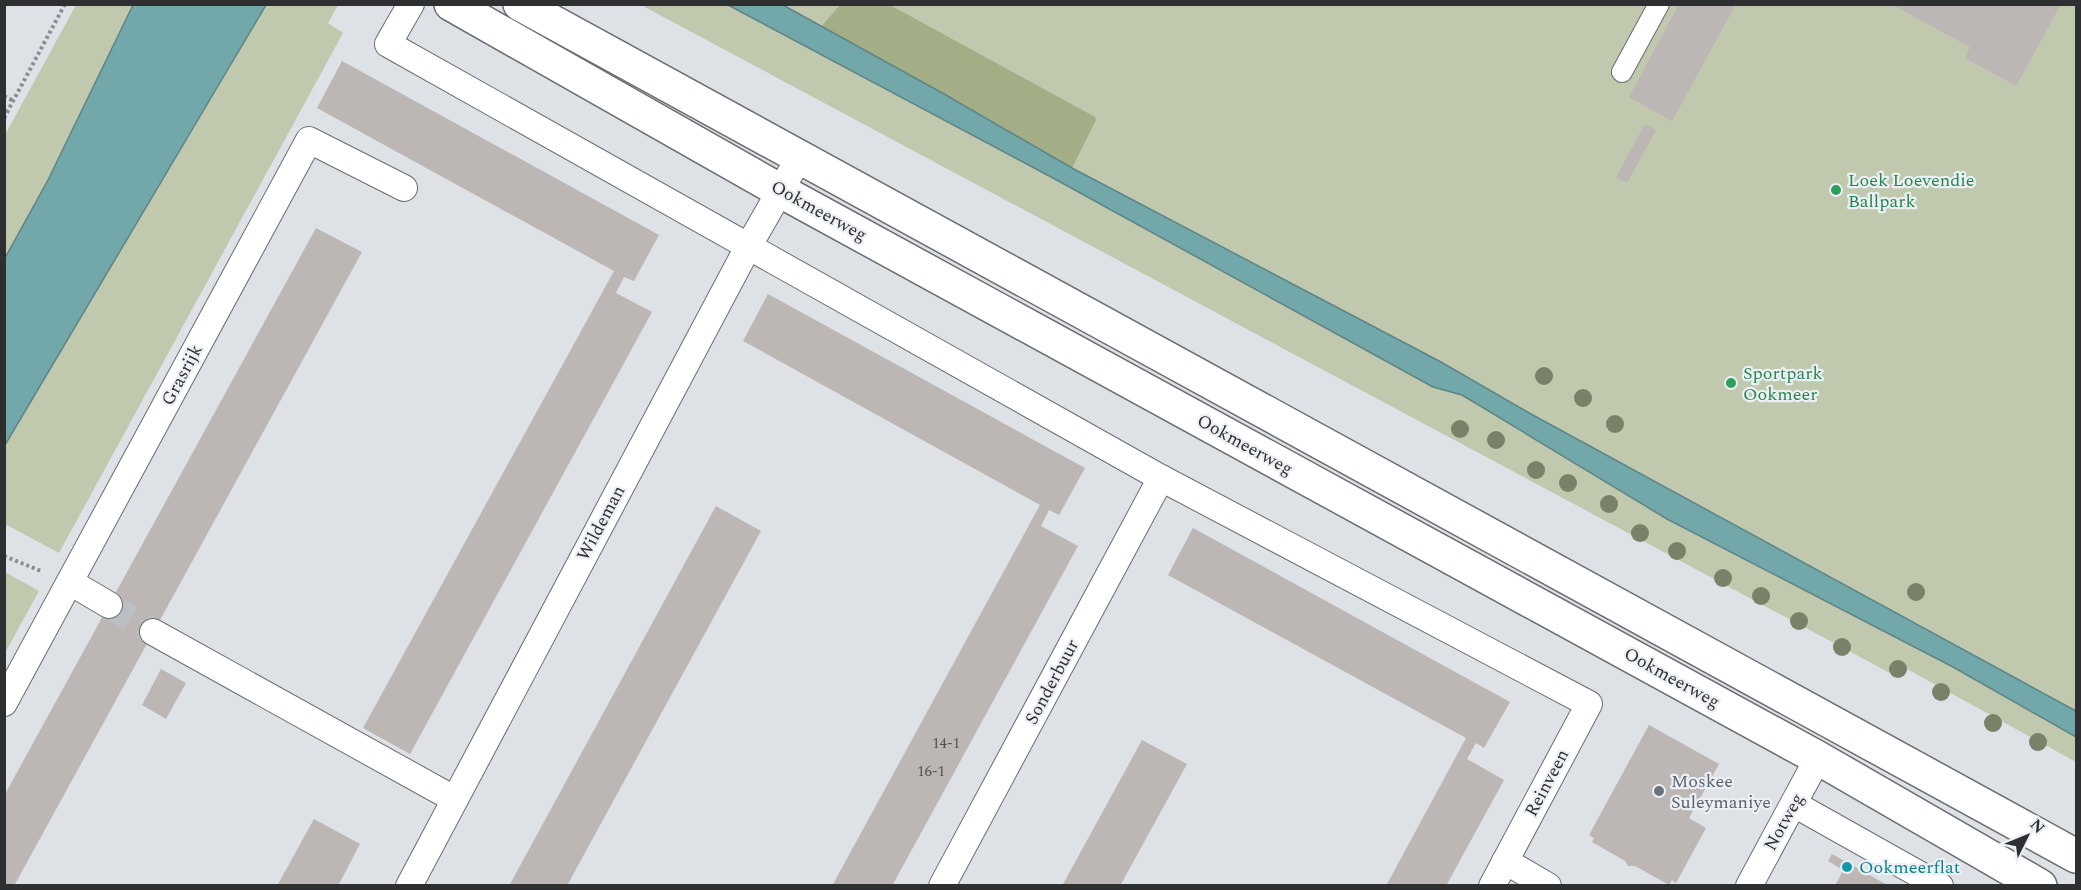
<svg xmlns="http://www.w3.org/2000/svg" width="2081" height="890" font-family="Spectral,serif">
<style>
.green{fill:#c0c8ae}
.forest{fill:#a3ae87}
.water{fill:#73a8aa;stroke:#5e8486;stroke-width:1.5}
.building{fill:#bcb6b4}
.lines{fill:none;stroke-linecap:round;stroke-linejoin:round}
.minor-tunnel{stroke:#bbbec2;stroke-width:26;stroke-dasharray:26 13;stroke-linecap:butt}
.pedestrian-casing{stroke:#6a6c71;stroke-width:22}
.minor-casing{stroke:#6a6c71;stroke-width:28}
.secondary-casing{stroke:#6a6c71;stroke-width:36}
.path{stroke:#8a8d90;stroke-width:4;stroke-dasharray:3 3;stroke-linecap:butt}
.pedestrian{stroke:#fff;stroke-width:20}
.minor{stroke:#fff;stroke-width:26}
.secondary{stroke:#fff;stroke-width:33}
.tree{fill:#798168}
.leisure-dot{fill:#2e9e5b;stroke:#eceff4;stroke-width:2}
.worship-dot{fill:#6b7280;stroke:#eceff4;stroke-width:2}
.culture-dot{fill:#0f9aa8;stroke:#eceff4;stroke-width:2}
.labels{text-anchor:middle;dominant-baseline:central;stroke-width:4.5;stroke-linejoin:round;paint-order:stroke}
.number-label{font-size:15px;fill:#525152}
.leisure-label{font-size:18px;fill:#27864d;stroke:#eceff4;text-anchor:start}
.street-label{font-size:18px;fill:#2e2f31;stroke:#eceff4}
.worship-label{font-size:18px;fill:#5b616d;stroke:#eceff4;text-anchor:start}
.culture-label{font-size:18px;fill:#0d838f;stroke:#eceff4;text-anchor:start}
</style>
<rect width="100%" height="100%" fill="#dee2e6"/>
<!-- green -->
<g class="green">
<path d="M76 5H133L48 180 5 258V135Z"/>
<path d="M266 5H338L328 23 343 33 59 553 5 524V445Z"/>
<path d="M641 5H2076V762L1896 663 1890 673Z"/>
<path d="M5 572 39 591 5 653Z"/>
</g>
<!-- forest -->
<path class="forest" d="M840 5H890L1095 117 1096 120 1072 168 944 94 821 27Z"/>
<!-- water -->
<g class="water">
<path d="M133 5H266L5 445V258L48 180Z"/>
<path d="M728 5H783L944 94 1072 168 1441 362 1531 414 2076 711V737L1953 667 1667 519 1462 395 1433 387 1053 178Z"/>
</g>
<!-- building -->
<g class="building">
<path d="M1679 4H1736L1672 121 1629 97Z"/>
<path d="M1891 4H2061L2016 86 1965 58 1970 47Z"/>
<path d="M342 61 659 235 634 281 624 277 616 293 652 312 410 754 363 728 614 271 317 108Z"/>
<path d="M1645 124 1656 130 1627 183 1616 177Z"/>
<path d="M316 228 362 252 14 886H4V796Z"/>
<path d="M768 294 1085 468 1059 515 1049 510 1041 526 1078 546 892 886H832L1040 505 743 341Z"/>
<path d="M716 506 761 531 575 871 567 886H509Z"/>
<path d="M1193 528 1510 702 1484 748 1476 743 1467 759 1504 780 1446 886H1386L1466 738 1168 575Z"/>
<path d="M161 669 186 683 166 719 142 705Z"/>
<path d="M1649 725 1719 764 1689 818 1706 828 1676 883 1672 880 1669 885 1635 866H1628L1625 861 1592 842 1594 838 1589 835Z"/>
<path d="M1142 740 1187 764 1120 886H1062Z"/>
<path d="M314 819 360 844 338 886H277Z"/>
<path d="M1832 854 1889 886H1835L1843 870 1828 861Z"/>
</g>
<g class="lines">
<!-- minor-tunnel -->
<path class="minor-tunnel" d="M109 605 153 632"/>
<defs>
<path id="pedestrian" d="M1622 72 1659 4"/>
<g id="minor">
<path d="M411 4 388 44 1161 478 1589 704 1492 886"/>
<path d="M70 582 109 605"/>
<path d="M153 632 454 799"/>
<path d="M4 703 309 140 404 188"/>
<path d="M1794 804 1940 886"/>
<path d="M1505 861 1548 886"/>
<path d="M409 886 748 247 799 158"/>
<path d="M942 886 1161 478"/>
<path d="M1749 886 1818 758"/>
</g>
<g id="secondary">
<path d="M451 4 779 190 1818 758 2040 886"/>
<path d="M520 4 2076 856"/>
</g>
</defs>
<!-- pedestrian casing -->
<use href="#pedestrian" class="pedestrian-casing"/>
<!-- minor casing -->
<use href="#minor" class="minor-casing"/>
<!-- secondary casing -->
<use href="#secondary" class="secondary-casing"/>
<!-- path -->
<g class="path">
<path d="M4 96 14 101"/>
<path d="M4 118 65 4"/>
<path d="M4 556 41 571"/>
</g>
<!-- pedestrian -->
<use href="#pedestrian" class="pedestrian"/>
<!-- minor -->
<use href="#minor" class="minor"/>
<!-- secondary -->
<use href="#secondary" class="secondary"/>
</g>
<!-- trees -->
<g class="tree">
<circle cx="1544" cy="376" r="9"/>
<circle cx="1583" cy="398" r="9"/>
<circle cx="1615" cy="424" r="9"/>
<circle cx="1460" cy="429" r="9"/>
<circle cx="1496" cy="440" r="9"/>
<circle cx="1536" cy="470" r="9"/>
<circle cx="1568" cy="483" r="9"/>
<circle cx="1609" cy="504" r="9"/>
<circle cx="1640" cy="533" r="9"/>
<circle cx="1677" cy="551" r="9"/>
<circle cx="1723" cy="578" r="9"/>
<circle cx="1916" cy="592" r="9"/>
<circle cx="1761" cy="596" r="9"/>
<circle cx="1799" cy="621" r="9"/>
<circle cx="1842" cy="647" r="9"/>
<circle cx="1898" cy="669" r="9"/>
<circle cx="1941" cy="692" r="9"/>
<circle cx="1993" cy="723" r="9"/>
<circle cx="2038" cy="742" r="9"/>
</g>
<!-- markers -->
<g class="leisure-dot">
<circle cx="1836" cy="190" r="6"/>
<circle cx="1731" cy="383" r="6"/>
</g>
<circle class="worship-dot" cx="1659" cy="791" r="6"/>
<circle class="culture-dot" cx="1847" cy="867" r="6"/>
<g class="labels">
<!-- number labels -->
<g class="number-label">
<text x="946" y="743">14-1</text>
<text x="931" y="771">16-1</text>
</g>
<!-- leisure labels -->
<g class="leisure-label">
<text x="1848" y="180">Loek Loevendie<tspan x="1848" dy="21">Ballpark</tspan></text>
<text x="1743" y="373">Sportpark<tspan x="1743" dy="21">Ookmeer</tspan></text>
</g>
<!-- street labels -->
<g class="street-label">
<text transform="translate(819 211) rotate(29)">Ookmeerweg</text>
<text transform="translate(182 375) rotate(-62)">Grasrijk</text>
<text transform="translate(1245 445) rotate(29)">Ookmeerweg</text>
<text transform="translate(601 523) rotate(-62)">Wildeman</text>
<text transform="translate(1672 678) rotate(29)">Ookmeerweg</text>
<text transform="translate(1052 682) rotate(-62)">Sonderbuur</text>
<text transform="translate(1547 783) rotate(-62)">Reinveen</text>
<text transform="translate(1784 822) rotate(-61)">Notweg</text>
</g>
<!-- worship labels -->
<g class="worship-label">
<text x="1671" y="781">Moskee<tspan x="1671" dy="21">Suleymaniye</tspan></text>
</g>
<!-- culture labels -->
<g class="culture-label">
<text x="1859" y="867">Ookmeerflat</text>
</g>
</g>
<!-- border -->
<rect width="2081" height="890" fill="none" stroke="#2e2f31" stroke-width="12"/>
<!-- north arrow -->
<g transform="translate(2027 836) rotate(47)" stroke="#eceff4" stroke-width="4.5" paint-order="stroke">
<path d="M0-4.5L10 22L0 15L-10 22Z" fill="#2e2f31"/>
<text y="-9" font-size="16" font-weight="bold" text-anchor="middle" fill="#2e2f31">N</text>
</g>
</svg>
